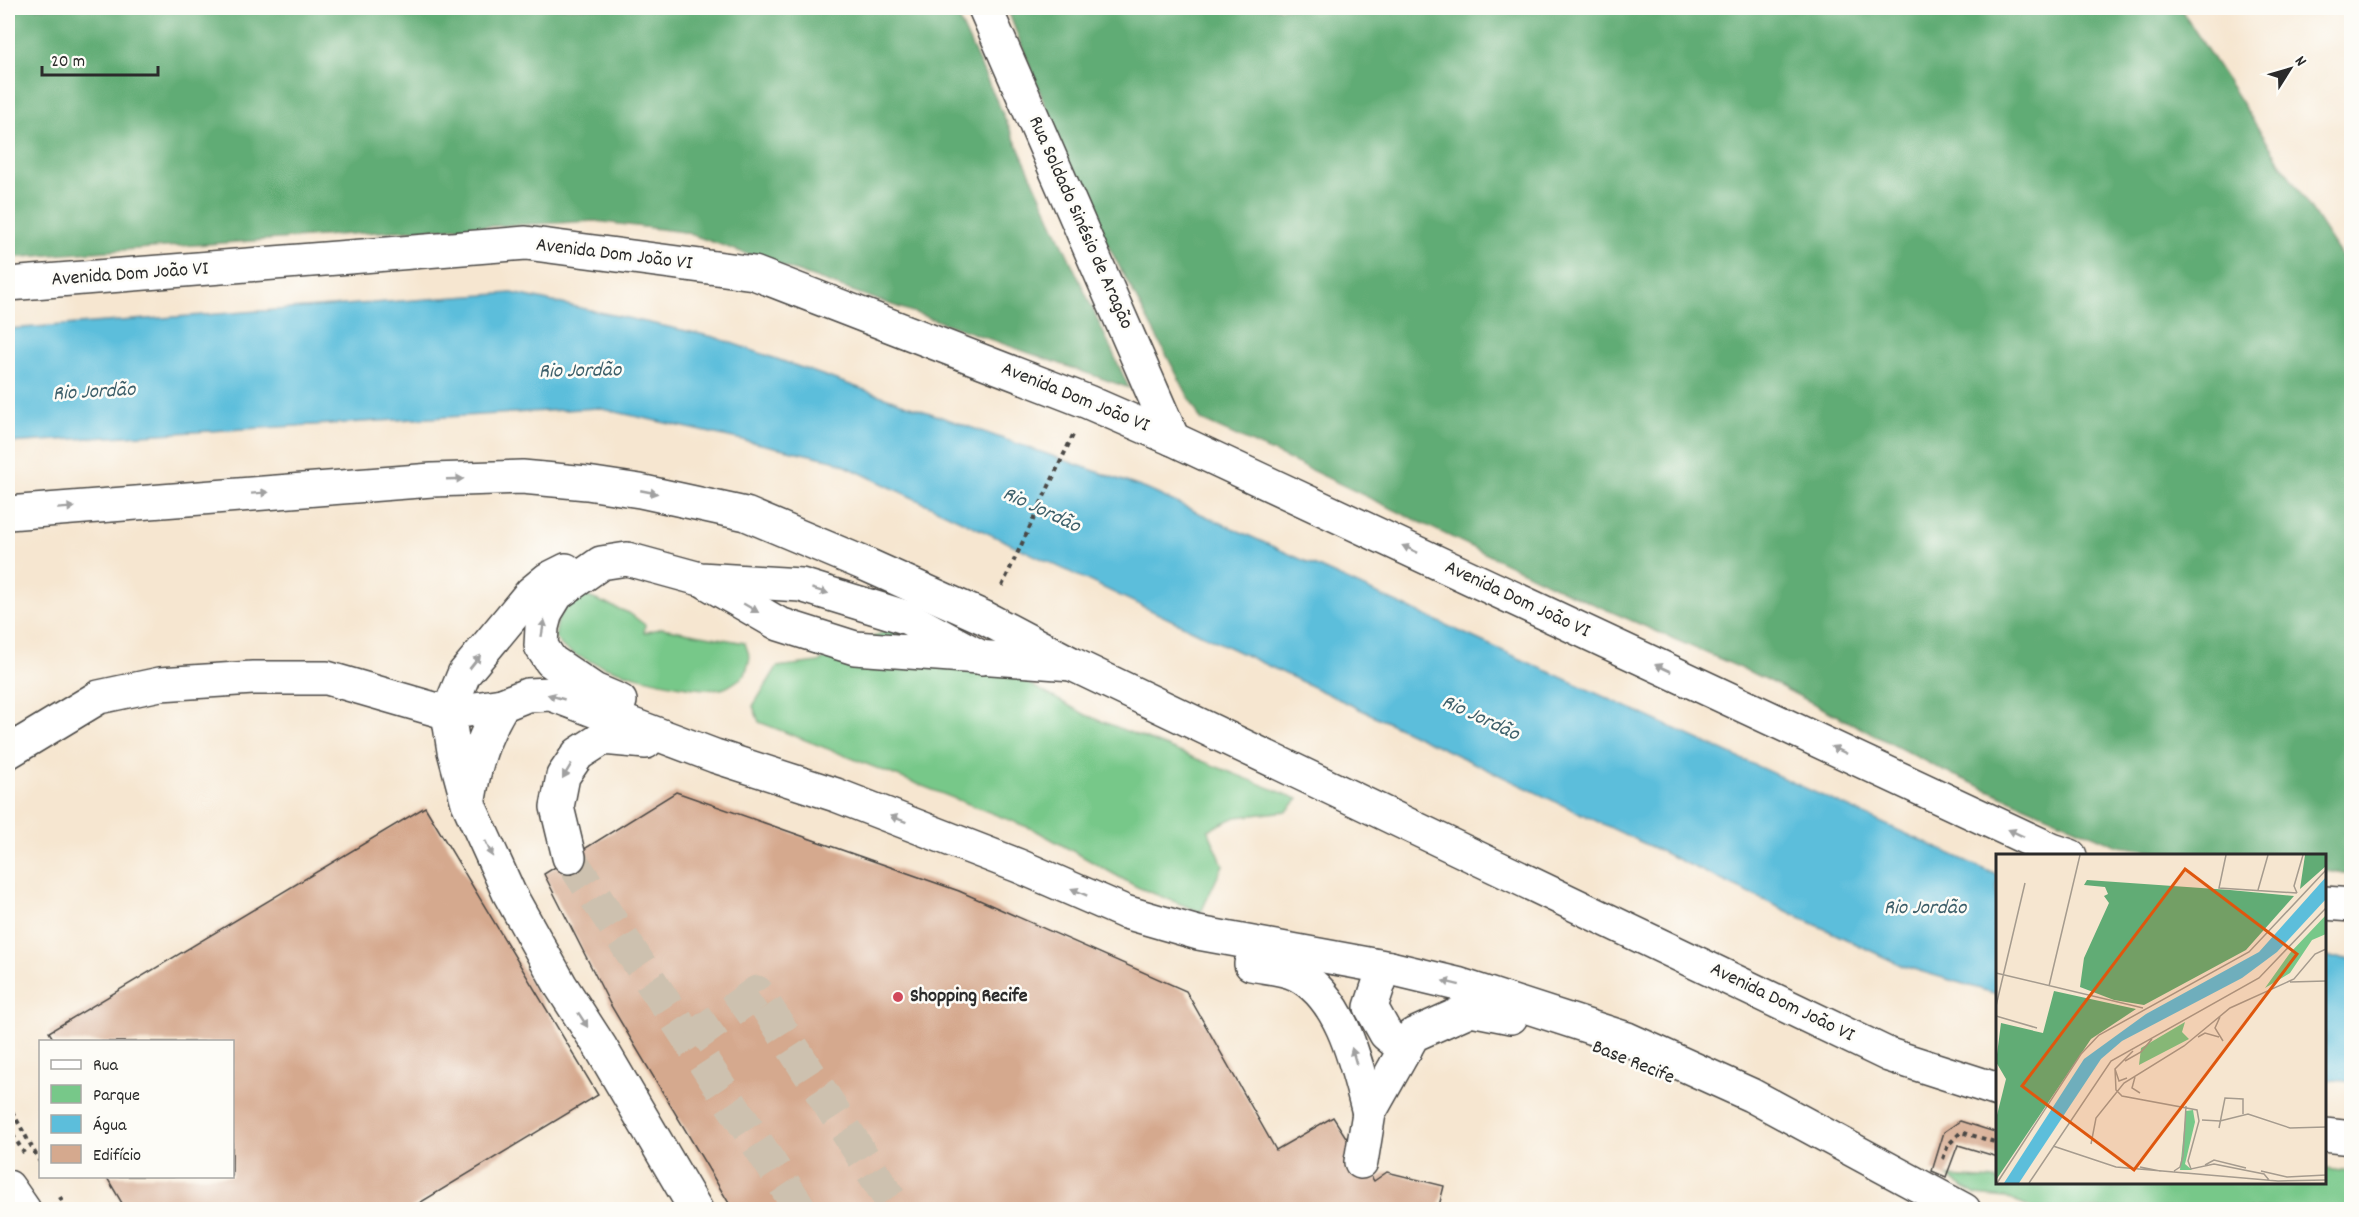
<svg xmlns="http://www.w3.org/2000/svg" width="2359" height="1217" font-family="Dekko,sans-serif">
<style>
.green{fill:#77c889;stroke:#517a5a;stroke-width:1.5}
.forest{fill:#61ac75;stroke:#466c50;stroke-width:1.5}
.water{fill:#5cbedb;stroke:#447483;stroke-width:1.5}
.building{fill:#d5a98e}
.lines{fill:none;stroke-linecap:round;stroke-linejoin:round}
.minor-tunnel{stroke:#cdc1af;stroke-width:33;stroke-dasharray:33 16;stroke-linecap:butt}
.minor-casing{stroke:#494744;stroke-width:36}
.major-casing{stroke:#494744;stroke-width:36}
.path{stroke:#494744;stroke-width:4;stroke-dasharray:4.5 4.5;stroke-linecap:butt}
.minor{stroke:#fff;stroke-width:33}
.major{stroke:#fff;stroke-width:33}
.oneway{fill:#a0a0a0}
.poi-dot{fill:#d1495b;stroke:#fdfcf7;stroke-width:2}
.labels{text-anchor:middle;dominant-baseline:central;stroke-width:5;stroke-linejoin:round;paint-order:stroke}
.street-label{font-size:20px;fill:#2b2b2b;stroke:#fdfcf7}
.poi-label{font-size:20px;font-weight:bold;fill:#2b2b2b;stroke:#fdfcf7;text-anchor:start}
.water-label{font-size:21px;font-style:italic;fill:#3c5e69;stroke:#fdfcf7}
.inset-road{fill:none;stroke:#a59b8e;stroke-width:1.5}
.view{fill:#df570e;fill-opacity:0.15;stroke:#df570e;stroke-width:3}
.inset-edge{fill:none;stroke:#2b2b2b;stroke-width:3}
</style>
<rect width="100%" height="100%" fill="#fdfcf7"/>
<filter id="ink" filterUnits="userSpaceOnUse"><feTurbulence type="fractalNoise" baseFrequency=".0167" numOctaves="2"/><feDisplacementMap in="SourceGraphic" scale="12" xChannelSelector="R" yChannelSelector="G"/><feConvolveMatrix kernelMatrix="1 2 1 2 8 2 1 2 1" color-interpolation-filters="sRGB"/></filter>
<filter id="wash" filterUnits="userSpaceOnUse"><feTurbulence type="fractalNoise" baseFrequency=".008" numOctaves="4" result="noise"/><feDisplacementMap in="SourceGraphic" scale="24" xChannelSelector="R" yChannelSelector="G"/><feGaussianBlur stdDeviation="1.35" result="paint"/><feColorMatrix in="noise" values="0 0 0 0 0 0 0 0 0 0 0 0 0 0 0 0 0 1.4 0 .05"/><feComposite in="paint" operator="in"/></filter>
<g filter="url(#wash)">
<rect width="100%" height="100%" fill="#f6e6d0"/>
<!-- green -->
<g class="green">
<path d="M586 596 629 613 645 625 644 633 662 628 745 643 750 658 745 675C739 679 729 688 721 689 690 693 589 667 564 648 560 645 558 640 555 637L558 619 567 604Z"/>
<path d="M888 630 982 658 1086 715 1298 799 1287 811 1236 817 1208 830 1223 865 1201 912 1137 887 1035 830 759 722 753 706 777 667 818 662Z"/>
<path d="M2325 1169 2351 1172V1209H2033L2006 1198 1976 1195 1948 1177 1997 1180 1998 1182 2114 1188 2141 1182H2324Z"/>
</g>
<!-- forest -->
<g class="forest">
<path d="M8 8H954L1129 388 684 232 595 221 378 232 8 258Z"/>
<path d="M1007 8H2180L2351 271V874L2325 871 2324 856H2196L2118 846 1942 770 1766 679 1566 592 1286 458 1201 420 1077 187Z"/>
</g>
<!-- water -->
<g class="water">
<path d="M512 293 714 337 1146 489 1997 875V994L1903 966 833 460 598 408 8 443V329Z"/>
<path d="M2324 957 2351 959V1082L2325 1079Z"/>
</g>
<g id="blocks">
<!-- building -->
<g class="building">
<path d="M676 792 959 891 1186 991 1276 1150 1333 1117 1374 1181 1387 1172 1444 1186 1438 1210H733L610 1004 544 874Z"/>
<path d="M425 807 598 1095 408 1210H126L106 1176H232V1042H55L49 1032Z"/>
<path d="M1960 1121 1998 1133V1157L1958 1145 1946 1177 1932 1171 1944 1132Z"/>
</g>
</g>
</g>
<g filter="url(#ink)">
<use href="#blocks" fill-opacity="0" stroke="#494744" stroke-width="1.5"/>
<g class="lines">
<!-- minor-tunnel -->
<g class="minor-tunnel">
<path d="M569 857 801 1210"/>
<path d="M691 1039 757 992 897 1210"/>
</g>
<defs>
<g id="minor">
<path d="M985 8 1173 439"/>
<path d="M566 570 548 579 531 593 464 674 448 713 454 751 468 803 509 893 561 986 601 1048 696 1210"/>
<path d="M708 583 779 624 855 648 1072 664"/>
<path d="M620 701 594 690 551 661 541 646 542 627 546 612 557 594 601 563 627 559 700 579 801 585 908 618 982 658"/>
<path d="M8 752 99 697 160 684 253 678H327L448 713 502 705 527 695 551 694 715 756 836 795 1019 866 1125 912 1198 933 1390 968 1457 984 1627 1039 1751 1095 1964 1210"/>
<path d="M469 799C475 763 483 737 502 705"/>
<path d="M569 857 557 807 563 776 578 754 603 738 646 742"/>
<path d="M1251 964C1265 967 1283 968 1296 974 1343 997 1357 1067 1369 1113"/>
<path d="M1390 968 1381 977 1371 1007 1386 1034 1405 1050"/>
<path d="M1361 1162 1369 1113 1413 1035 1471 1009 1511 1017"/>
<path d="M8 1187 24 1210"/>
</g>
<g id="major">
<path d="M8 284 526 243 754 273 1088 402 1173 439 2052 850 2070 856"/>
<path d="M8 513 432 480 522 477 587 483 640 491 746 514 865 564 985 618 1072 664 1889 1055 1998 1090"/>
<path d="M2324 903 2352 905"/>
<path d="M2324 1135 2352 1138"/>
</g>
</defs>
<!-- minor casing -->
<use href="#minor" class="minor-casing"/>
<!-- major casing -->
<use href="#major" class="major-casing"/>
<!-- path -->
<g class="path">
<path d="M1002 586 1073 435"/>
<path d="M8 1104 40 1162"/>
<path d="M8 1127 24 1153"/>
<path d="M1943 1159 1948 1145 1961 1132 1998 1143"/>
<path d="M60 1197 67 1210"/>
</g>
<!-- minor -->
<use href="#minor" class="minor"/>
<!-- major -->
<use href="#major" class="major"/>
</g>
<!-- one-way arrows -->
<defs><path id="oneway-solid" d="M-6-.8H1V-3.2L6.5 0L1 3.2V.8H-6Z" transform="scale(1.5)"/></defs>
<g class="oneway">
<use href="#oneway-solid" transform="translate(455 479) rotate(-2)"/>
<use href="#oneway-solid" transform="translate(649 492) rotate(11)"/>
<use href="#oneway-solid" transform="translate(260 493) rotate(-4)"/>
<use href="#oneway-solid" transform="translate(66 508) rotate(-4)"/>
<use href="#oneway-solid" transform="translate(1410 549) rotate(-155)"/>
<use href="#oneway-solid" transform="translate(820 591) rotate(17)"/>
<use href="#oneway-solid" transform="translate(751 608) rotate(30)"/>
<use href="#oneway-solid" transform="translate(543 628) rotate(-80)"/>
<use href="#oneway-solid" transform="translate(475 662) rotate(-51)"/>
<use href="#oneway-solid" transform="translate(1663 668) rotate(-155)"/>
<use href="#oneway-solid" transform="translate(556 697) rotate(-164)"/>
<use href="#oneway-solid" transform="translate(1839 750) rotate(-155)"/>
<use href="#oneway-solid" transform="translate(567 771) rotate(121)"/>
<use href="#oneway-solid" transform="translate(898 819) rotate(-159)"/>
<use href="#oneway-solid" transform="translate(2016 833) rotate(-155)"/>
<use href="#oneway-solid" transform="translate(489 849) rotate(65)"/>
<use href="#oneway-solid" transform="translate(1079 892) rotate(-156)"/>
<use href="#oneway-solid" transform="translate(1451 983) rotate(-166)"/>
<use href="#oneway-solid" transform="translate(583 1020) rotate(57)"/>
<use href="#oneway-solid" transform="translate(1354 1056) rotate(-106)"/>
</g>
</g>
<!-- markers -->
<circle class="poi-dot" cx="898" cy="997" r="6"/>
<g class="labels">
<!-- street labels -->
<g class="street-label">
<text transform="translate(1080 223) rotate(66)">Rua Soldado Sinésio de Aragão</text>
<text transform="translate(614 255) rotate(7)">Avenida Dom João VI</text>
<text transform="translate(130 275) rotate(-4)">Avenida Dom João VI</text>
<text transform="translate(1075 398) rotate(22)">Avenida Dom João VI</text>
<text transform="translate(1517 600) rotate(25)">Avenida Dom João VI</text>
<text transform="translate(1782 1003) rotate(26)">Avenida Dom João VI</text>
<text transform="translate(1633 1063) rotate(22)">Base Recife</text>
</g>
<!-- poi labels -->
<g class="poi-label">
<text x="910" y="997">Shopping Recife</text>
</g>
<!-- water labels -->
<g class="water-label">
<text transform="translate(580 372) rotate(-1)">Rio Jordão</text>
<text transform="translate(94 393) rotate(-3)">Rio Jordão</text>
<text transform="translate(1041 511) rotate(25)">Rio Jordão</text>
<text transform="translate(1480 719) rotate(25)">Rio Jordão</text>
<text x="1925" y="909">Rio Jordão</text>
</g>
</g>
<!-- overview -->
<g transform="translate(1996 854)">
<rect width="330" height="330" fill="#f6e6d0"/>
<path d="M330 61V80L316 86 294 119 269 134 294 99ZM189 168 186 178 193 185 143 211 145 194ZM197 256 199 268 189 310 196 316H184L190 257Z" fill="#77c889"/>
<path d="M309 1H330V12L304 35ZM91 26 234 36 298 42 250 96 148 151 118 146 84 133 88 104 113 49 108 42 112 40 109 33 88 31ZM58 137 140 155 95 185 0 326V265L10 225 0 208 5 169 47 179Z" fill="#61ac75"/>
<path d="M330 23V45L281 98 246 124 126 187 105 205 23 329H8L88 205 150 160 263 98Z" fill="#5cbedb"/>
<path class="inset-road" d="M230 1 223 34 301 39M262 36 272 1M301 39 298 32 307 1M0 119 147 154M294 128 330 127M53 132 84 1M0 152 29 29M0 162 41 174M224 163 219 174 227 187M202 183 209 179 223 183M129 207 145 198 156 185M119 215 120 236 126 242 201 256 203 267 192 307 195 315 218 310 268 320 273 326M139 223 136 234 144 239M131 224 123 227 119 215 137 197M206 266 224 267 252 260 294 274 330 273M223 274 229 244 247 245V260M95 290 100 264 128 229 188 192 234 154 298 125 319 100 330 95M57 292 120 313 282 327 330 326M209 311 218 306 250 314M144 313 164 317M178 317 184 313 187 302 190 252M265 317 291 323 330 321M1 329 85 200 103 181 253 98 330 16M33 329 115 207 263 124 330 54"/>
<path class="view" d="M189 15 301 100 138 316 26 232Z"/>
<rect width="330" height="330" class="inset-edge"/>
</g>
<!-- margin -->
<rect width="2359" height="1217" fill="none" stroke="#fdfcf7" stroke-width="30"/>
<!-- legend -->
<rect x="39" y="1040" width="195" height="138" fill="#fdfcf7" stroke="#a9a8a5" stroke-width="1.5"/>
<rect x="51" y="1060" width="30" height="9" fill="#ffffff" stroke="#a9a8a5" stroke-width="1.5"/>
<text x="93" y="1070" font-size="18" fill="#2b2b2b">Rua</text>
<rect x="51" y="1085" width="30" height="18" fill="#77c889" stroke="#a9a8a5" stroke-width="1.5"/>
<text x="93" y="1100" font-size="18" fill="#2b2b2b">Parque</text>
<rect x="51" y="1115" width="30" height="18" fill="#5cbedb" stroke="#a9a8a5" stroke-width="1.5"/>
<text x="93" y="1130" font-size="18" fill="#2b2b2b">Água</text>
<rect x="51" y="1145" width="30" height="18" fill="#d5a98e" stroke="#a9a8a5" stroke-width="1.5"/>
<text x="93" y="1160" font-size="18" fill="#2b2b2b">Edifício</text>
<!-- north arrow -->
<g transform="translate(2290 69) rotate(53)" stroke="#fdfcf7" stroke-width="4.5" paint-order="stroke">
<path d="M0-4.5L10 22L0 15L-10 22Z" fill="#2b2b2b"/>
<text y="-9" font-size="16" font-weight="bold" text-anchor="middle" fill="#2b2b2b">N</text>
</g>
<!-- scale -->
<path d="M42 66v9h116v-9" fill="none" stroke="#2b2b2b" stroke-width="3"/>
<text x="51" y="66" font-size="18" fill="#2b2b2b" stroke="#fdfcf7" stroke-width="4.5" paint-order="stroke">20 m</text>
</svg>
